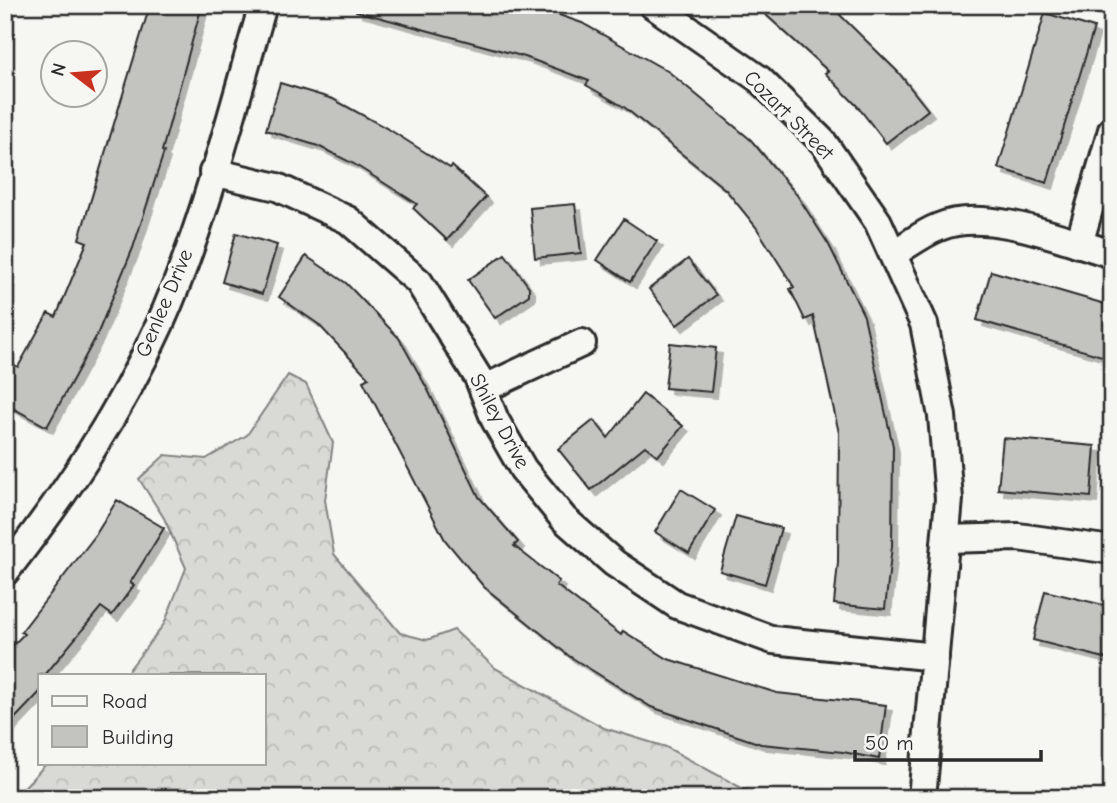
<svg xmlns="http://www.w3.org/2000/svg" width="1117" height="803" font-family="'Comic Neue',sans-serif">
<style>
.forest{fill:url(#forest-crowns);stroke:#828280;stroke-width:2}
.building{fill:#c3c3c0;stroke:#2b2b2b;stroke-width:2;filter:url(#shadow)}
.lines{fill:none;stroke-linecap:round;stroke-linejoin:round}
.minor-casing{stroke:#2b2b2b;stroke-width:32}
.minor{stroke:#f6f6f2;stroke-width:26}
.labels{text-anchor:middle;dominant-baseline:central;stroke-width:7;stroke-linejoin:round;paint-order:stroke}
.street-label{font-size:21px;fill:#2b2b2b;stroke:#f6f6f2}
</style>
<defs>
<pattern id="forest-crowns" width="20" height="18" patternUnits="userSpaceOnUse" patternTransform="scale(1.75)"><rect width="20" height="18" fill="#d9d9d5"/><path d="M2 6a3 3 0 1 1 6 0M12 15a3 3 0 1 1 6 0" fill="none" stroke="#babab7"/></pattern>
<filter id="shadow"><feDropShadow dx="6" dy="6" stdDeviation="0" flood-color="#0004"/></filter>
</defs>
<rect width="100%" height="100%" fill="#f6f6f2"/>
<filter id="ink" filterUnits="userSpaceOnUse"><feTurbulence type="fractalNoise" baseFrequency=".0143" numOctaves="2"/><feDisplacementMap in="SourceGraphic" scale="14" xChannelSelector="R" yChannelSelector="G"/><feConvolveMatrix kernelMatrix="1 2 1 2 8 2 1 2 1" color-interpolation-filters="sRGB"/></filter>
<g filter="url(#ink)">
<!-- forest -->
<path class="forest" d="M288 375 306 384 333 443 325 500 334 554 400 633 427 640 454 630 495 668 604 728 666 747 760 798H14L47 763H264V675H125L164 624 186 568 164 518 139 479 165 455 206 459 247 435Z"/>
<!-- building -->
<g class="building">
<path d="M150 5H202L162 151 164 152 133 248 97 335 47 427 5 404V375L11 363 18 367 48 313 56 317 87 242 79 239Z"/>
<path d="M357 5H529L542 9 582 23 669 72 751 140 797 195 829 245 864 316 893 446 892 546 885 609 834 604 838 562 839 433 813 316 805 320 790 289 794 287 756 227 726 190 624 107 586 85 589 81 525 57 356 11Z"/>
<path d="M755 5H830L898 72 928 110 886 143 858 107 825 73 828 71Z"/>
<path d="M1045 13 1094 28 1047 183 998 168Z"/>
<path d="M280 83 333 99 390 130 450 168 452 166 486 197 447 240 413 208 417 204 354 164 318 146 266 130Z"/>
<path d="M575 204 581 253 535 258 530 208Z"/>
<path d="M624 219 657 241 630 282 597 260Z"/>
<path d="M236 233 277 245 262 294 222 282Z"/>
<path d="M505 254 529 287V295L495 318 468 280Z"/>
<path d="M306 256 346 283 399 338 428 390 479 497 518 542 514 546 559 581 556 585 621 635 623 631 668 659 777 693 886 705 879 759 843 752 761 744 651 707 569 656 484 587 445 540 363 381 369 378 318 324 279 297Z"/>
<path d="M688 259 716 295 677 325 649 289Z"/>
<path d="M991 271 1112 306V359L977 320Z"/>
<path d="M670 343 716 348 711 392 665 388Z"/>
<path d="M643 394 683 426 658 456 645 446 591 490 558 449 594 420 608 438Z"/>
<path d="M1003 438 1095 446 1091 497 998 489Z"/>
<path d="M681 489 715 510 689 553 655 532Z"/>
<path d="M117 500 164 528 130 583 134 585 112 615 101 607 45 675H40V692L5 729V653L24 634 21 632 95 536Z"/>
<path d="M736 516 781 528 765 584 720 571Z"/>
<path d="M1045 591 1112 607V660L1033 640Z"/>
</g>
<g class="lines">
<defs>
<g id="minor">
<path d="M653 5 759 79 823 142 878 222 924 324 942 416 949 499 922 798"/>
<path d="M213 172 277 187 348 220 419 282 478 377 495 420 523 469 564 519 614 563 677 605 773 640 935 657"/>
<path d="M1079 244 1112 130"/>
<path d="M893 254C908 245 923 233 939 227 986 207 1065 240 1112 254"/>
<path d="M483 389 582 343"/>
<path d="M946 539 1018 537 1112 550"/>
<path d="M5 572C65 495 119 415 160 324 205 223 232 111 263 5"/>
</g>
</defs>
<!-- minor casing -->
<use href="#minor" class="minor-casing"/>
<!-- minor -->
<use href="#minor" class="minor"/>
</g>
</g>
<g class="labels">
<!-- street labels -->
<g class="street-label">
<text transform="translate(789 115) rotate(45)">Cozart Street</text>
<text transform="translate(164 303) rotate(-67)">Genlee Drive</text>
<text transform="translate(500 421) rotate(62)">Shiley Drive</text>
</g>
</g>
<!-- margin -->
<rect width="1117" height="803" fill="none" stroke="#f6f6f2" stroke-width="28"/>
<rect x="14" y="14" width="1089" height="775" fill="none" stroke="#2b2b2b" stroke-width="2.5" filter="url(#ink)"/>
<!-- legend -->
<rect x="38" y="674" width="228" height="91" fill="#f6f6f2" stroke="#a5a5a2" stroke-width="2"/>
<rect x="52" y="696" width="35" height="10" fill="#f6f6f2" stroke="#a5a5a2" stroke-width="2"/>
<text x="102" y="708" font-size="21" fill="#2b2b2b">Road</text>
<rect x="52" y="726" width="35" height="21" fill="#c3c3c0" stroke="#a5a5a2" stroke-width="2"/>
<text x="102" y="744" font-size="21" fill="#2b2b2b">Building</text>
<!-- north arrow -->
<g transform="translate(74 74) rotate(286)"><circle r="33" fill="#f6f6f2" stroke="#a5a5a2" stroke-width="2"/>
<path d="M0-5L12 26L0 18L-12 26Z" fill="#c8321e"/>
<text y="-10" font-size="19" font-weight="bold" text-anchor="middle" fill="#2b2b2b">N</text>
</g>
<!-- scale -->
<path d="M855 750v10h186v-10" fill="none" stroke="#2b2b2b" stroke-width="3.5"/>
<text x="865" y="750" font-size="21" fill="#2b2b2b" stroke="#f6f6f2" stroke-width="5" paint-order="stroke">50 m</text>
</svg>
